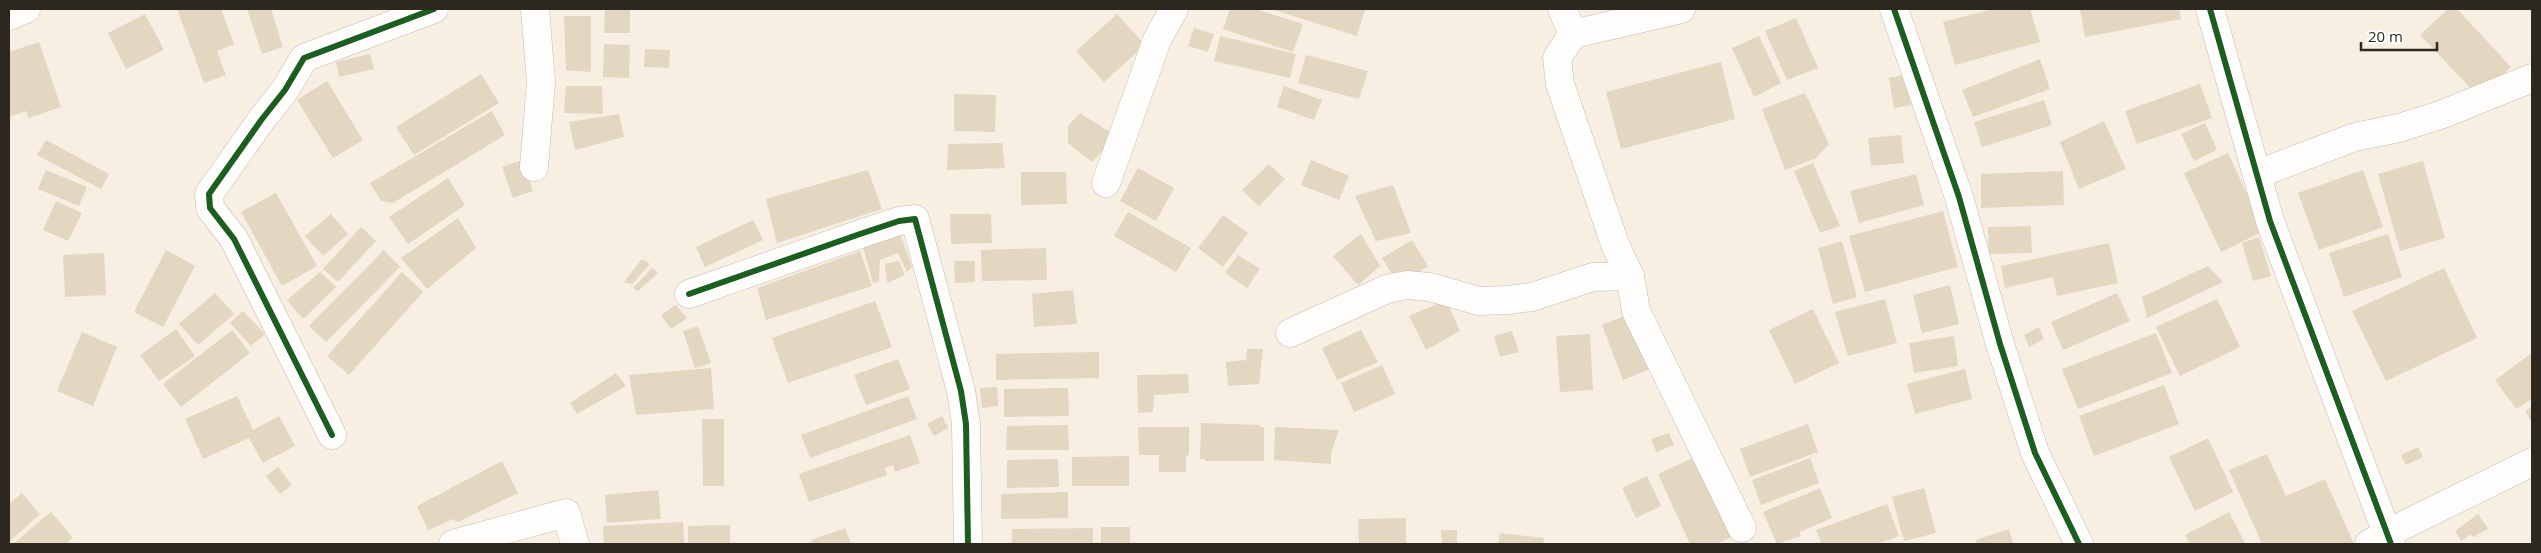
<svg xmlns="http://www.w3.org/2000/svg" width="2541" height="553" font-family="'Open Sans',sans-serif">
<style>
.building{fill:#e3d7c2}
.lines{fill:none;stroke-linecap:round;stroke-linejoin:round}
.minor-casing{stroke:#c2bcb3;stroke-width:29}
.minor{stroke:#fefdfb;stroke-width:28}
.cycleway-casing{stroke:#fff;stroke-width:9}
.cycleway{stroke:#1b5e20;stroke-width:6}
</style>
<rect width="100%" height="100%" fill="#f6efe2"/>
<!-- building -->
<g class="building">
<path d="M177 9H221L234 44 217 51 226 75 204 83Z"/>
<path d="M247 9H271L283 47 262 54Z"/>
<path d="M605 9H630V33H604Z"/>
<path d="M1230 9H1255L1303 24 1293 52 1223 29Z"/>
<path d="M1271 9H1361L1365 10 1357 36Z"/>
<path d="M1993 9H2030L2040 42 1955 65 1943 22Z"/>
<path d="M2080 9H2179L2181 19 2085 37Z"/>
<path d="M2448 9H2457L2511 67 2479 97 2420 35Z"/>
<path d="M145 14 164 50 126 69 108 33Z"/>
<path d="M1117 14 1145 45 1104 82 1076 51Z"/>
<path d="M564 16H591V72L566 70Z"/>
<path d="M1796 18 1818 68 1787 80 1765 31Z"/>
<path d="M1194 28 1214 34 1208 52 1188 46Z"/>
<path d="M1220 36 1296 54 1290 78 1214 61Z"/>
<path d="M1759 36 1781 83 1754 97 1732 48Z"/>
<path d="M39 42 61 107 29 118 26 111 9 117V52Z"/>
<path d="M604 44 630 45 629 78 603 77Z"/>
<path d="M645 49 670 50 669 68 644 67Z"/>
<path d="M370 54 374 69 339 77 336 62Z"/>
<path d="M1306 55 1368 71 1359 99 1298 83Z"/>
<path d="M2040 59 2050 89 1973 117 1962 90Z"/>
<path d="M1721 62 1735 119 1621 149 1606 92Z"/>
<path d="M481 74 499 103 414 155 396 127Z"/>
<path d="M1905 75 1911 105 1894 108 1889 78Z"/>
<path d="M327 81 363 140 333 158 297 100Z"/>
<path d="M2200 84 2212 118 2137 144 2125 111Z"/>
<path d="M566 86H602L603 114 564 113Z"/>
<path d="M1284 86 1322 100 1314 120 1277 107Z"/>
<path d="M1805 93 1829 144 1816 158 1785 170 1762 109Z"/>
<path d="M954 94 996 95 995 132 954 131Z"/>
<path d="M2044 100 2052 125 1982 147 1974 122Z"/>
<path d="M492 111 505 135 393 203 381 201 370 183Z"/>
<path d="M1080 113 1116 136 1092 162 1068 143V126Z"/>
<path d="M619 114 624 137 575 150 569 122Z"/>
<path d="M2104 121 2126 169 2079 189 2060 142Z"/>
<path d="M2205 123 2217 150 2194 161 2181 134Z"/>
<path d="M1901 135 1904 163 1871 166 1868 138Z"/>
<path d="M46 140 109 174 101 189 37 155Z"/>
<path d="M1002 143 1005 168 947 170 948 144Z"/>
<path d="M2228 153 2264 231 2221 252 2184 173Z"/>
<path d="M522 160 533 191 513 198 502 167Z"/>
<path d="M1311 160 1349 176 1339 200 1301 185Z"/>
<path d="M2423 161 2445 238 2400 251 2378 174Z"/>
<path d="M1813 163 1840 226 1820 233 1794 171Z"/>
<path d="M1269 164 1285 179 1259 206 1242 190Z"/>
<path d="M1138 168 1174 188 1156 221 1120 201Z"/>
<path d="M46 170 87 187 79 206 38 189Z"/>
<path d="M868 170 882 209 777 243 766 199Z"/>
<path d="M2363 170 2383 227 2319 250 2298 193Z"/>
<path d="M2063 171 2064 205 1981 208V174Z"/>
<path d="M1021 172H1066L1067 204 1021 205Z"/>
<path d="M1916 174 1924 205 1859 223 1850 191Z"/>
<path d="M448 178 465 205 408 244 389 217Z"/>
<path d="M1393 185 1411 233 1376 241 1355 196Z"/>
<path d="M276 193 317 266 282 286 241 212Z"/>
<path d="M56 201 82 213 68 241 43 230Z"/>
<path d="M1943 211 1958 267 1865 292 1849 236Z"/>
<path d="M1128 212 1191 248 1176 272 1114 236Z"/>
<path d="M331 214 348 234 323 256 305 236Z"/>
<path d="M950 214H991L992 243 951 244Z"/>
<path d="M1223 215 1248 233 1223 267 1198 248Z"/>
<path d="M458 218 476 248 427 289 401 258Z"/>
<path d="M753 220 763 240 705 267 696 247Z"/>
<path d="M2031 226 2032 253 1989 254 1988 227Z"/>
<path d="M361 227 376 241 338 282 323 269Z"/>
<path d="M899 230 912 267 907 272 898 253 880 260 879 282 873 283 863 247Z"/>
<path d="M1361 234 1380 266 1358 285 1333 256Z"/>
<path d="M2388 234 2402 277 2344 297 2329 253Z"/>
<path d="M2259 237 2271 276 2253 281 2242 243Z"/>
<path d="M1412 240 1428 266 1399 285 1382 258Z"/>
<path d="M1842 241 1857 297 1833 304 1818 248Z"/>
<path d="M2109 243 2118 283 2057 296 2053 277 2005 288 2001 266Z"/>
<path d="M1046 248 1047 280 982 281 981 250Z"/>
<path d="M166 250 195 266 163 327 134 312Z"/>
<path d="M384 250 400 267 326 342 309 326Z"/>
<path d="M860 251 872 286 766 320 757 288Z"/>
<path d="M104 253 106 295 65 297 63 255Z"/>
<path d="M1238 255 1260 269 1247 288 1225 273Z"/>
<path d="M642 259 650 264 632 284 624 282Z"/>
<path d="M899 261 905 275 887 283 885 264Z"/>
<path d="M954 261H975V282L955 283Z"/>
<path d="M2208 266 2223 282 2147 318 2142 297Z"/>
<path d="M652 268 658 273 638 291 633 288Z"/>
<path d="M2444 268 2477 338 2386 381 2352 311Z"/>
<path d="M320 272 336 287 303 319 287 300Z"/>
<path d="M402 272 423 292 349 375 327 356Z"/>
<path d="M1950 285 1959 324 1922 333 1913 295Z"/>
<path d="M1073 290 1077 324 1034 327 1032 294Z"/>
<path d="M215 293 234 314 198 345 179 324Z"/>
<path d="M2117 293 2130 321 2063 350 2051 322Z"/>
<path d="M1885 299 1897 343 1848 356 1835 312Z"/>
<path d="M2217 299 2240 347 2180 376 2156 327Z"/>
<path d="M1446 300 1460 331 1426 350 1409 316Z"/>
<path d="M875 301 892 347 788 383 772 338Z"/>
<path d="M676 305 687 318 671 329 661 315Z"/>
<path d="M1813 309 1839 363 1795 384 1769 330Z"/>
<path d="M243 311 265 334 251 346 230 323Z"/>
<path d="M1629 314 1650 369 1623 380 1602 325Z"/>
<path d="M698 326 711 363 695 368 683 331Z"/>
<path d="M2039 327 2044 339 2029 347 2024 335Z"/>
<path d="M176 329 195 356 159 381 140 355Z"/>
<path d="M232 330 250 353 181 407 163 384Z"/>
<path d="M1361 330 1378 362 1337 380 1322 348Z"/>
<path d="M1512 331 1519 352 1500 357 1494 336Z"/>
<path d="M82 332 117 347 93 406 57 391Z"/>
<path d="M2156 333 2172 373 2078 409 2062 369Z"/>
<path d="M1590 334 1593 390 1560 392 1556 336Z"/>
<path d="M1954 336 1958 366 1914 373 1909 343Z"/>
<path d="M1247 349H1263L1259 384 1228 386 1226 362 1246 360Z"/>
<path d="M1099 352V378L996 380V354Z"/>
<path d="M2532 353V399L2516 409 2495 380Z"/>
<path d="M898 359 910 389 866 405 854 375Z"/>
<path d="M1382 365 1395 394 1354 412 1341 383Z"/>
<path d="M711 368 714 409 636 415 629 375Z"/>
<path d="M1965 369 1972 399 1915 414 1907 384Z"/>
<path d="M616 373 626 386 577 414 570 403Z"/>
<path d="M1188 374 1189 393 1154 395 1153 412 1138 413 1137 375Z"/>
<path d="M2164 385 2179 424 2094 456 2079 416Z"/>
<path d="M997 387 998 406 982 408 980 388Z"/>
<path d="M1068 388 1069 416 1004 417V389Z"/>
<path d="M237 396 253 430 279 416 295 446 263 463 249 438 203 459 185 419Z"/>
<path d="M908 396 917 419 810 458 801 435Z"/>
<path d="M2532 407V423L2525 411Z"/>
<path d="M942 416 948 428 934 436 927 424Z"/>
<path d="M702 419H724V486H703Z"/>
<path d="M1201 423 1260 425V427H1264V461H1205V459H1200Z"/>
<path d="M1808 424 1818 452 1750 477 1740 449Z"/>
<path d="M1068 425 1069 450H1006L1007 426Z"/>
<path d="M1138 427H1189V454L1186 457V472H1159V455H1139Z"/>
<path d="M1275 427 1339 430 1331 453V464L1274 460Z"/>
<path d="M1669 433 1674 445 1656 452 1651 439Z"/>
<path d="M910 435 920 463 895 472 893 465 885 468 887 475 809 502 799 474Z"/>
<path d="M2208 438 2233 492 2195 511 2169 457Z"/>
<path d="M2418 447 2423 457 2406 465 2401 455Z"/>
<path d="M2267 454 2286 496 2325 479 2354 544H2262L2229 470Z"/>
<path d="M1129 456V486H1072V457Z"/>
<path d="M1695 457 1732 537 1716 544H1690L1658 474Z"/>
<path d="M1810 458 1819 483 1761 505 1752 480Z"/>
<path d="M1058 459 1059 487 1007 488V460Z"/>
<path d="M502 461 518 493 458 522 453 519 428 530 417 506Z"/>
<path d="M278 467 292 485 280 494 266 476Z"/>
<path d="M1647 476 1661 506 1636 518 1622 488Z"/>
<path d="M1820 488 1832 518 1799 532 1801 536 1777 544 1763 512Z"/>
<path d="M1924 488 1936 533 1904 541 1892 497Z"/>
<path d="M658 490 661 519 607 523 605 495Z"/>
<path d="M1068 492V518L1001 519V494Z"/>
<path d="M22 493 40 514 9 542V504Z"/>
<path d="M1887 504 1899 536 1877 544H1822L1816 530Z"/>
<path d="M51 512 73 538 65 544H13Z"/>
<path d="M2229 512 2245 543 2190 544 2185 535Z"/>
<path d="M2478 514 2488 529 2473 537 2471 534 2461 541 2455 531Z"/>
<path d="M1406 518V544H1359L1358 519Z"/>
<path d="M683 522 684 544H604L603 526Z"/>
<path d="M730 525V544H688V526Z"/>
<rect x="1101" y="527" width="29" height="17"/>
<path d="M845 528 851 544H812L811 540Z"/>
<path d="M1093 528V544H1012V529Z"/>
<path d="M2009 529 2013 544H1977L1976 540Z"/>
<path d="M1441 530H1457V544H1442Z"/>
<path d="M1500 533 1544 538 1543 544H1498Z"/>
</g>
<g class="lines">
<defs>
<g id="minor">
<path d="M1562 9 1573 34 1557 58 1560 84 1616 247 1630 276 1636 311 1742 528"/>
<path d="M1894 9 1959 197 2000 344 2035 453 2079 544"/>
<path d="M2210 9 2270 221 2391 544"/>
<path d="M9 16 26 9"/>
<path d="M1573 34 1681 9"/>
<path d="M534 167 541 82 535 9"/>
<path d="M2258 174 2355 137 2399 128 2443 114 2532 78"/>
<path d="M1106 183 1157 40 1174 9"/>
<path d="M689 294 860 234 899 221 915 219 961 391 966 424 968 544"/>
<path d="M1290 333 1387 289 1407 285 1430 287 1479 301 1507 300 1532 297 1593 277 1630 276"/>
<path d="M332 435 234 239 210 208 209 194 262 119 285 90 304 58 434 9"/>
<path d="M453 544 566 513 575 544"/>
<path d="M2369 544 2386 534 2532 462"/>
</g>
</defs>
<!-- minor casing -->
<use href="#minor" class="minor-casing"/>
<!-- minor -->
<use href="#minor" class="minor"/>
<defs>
<g id="cycleway">
<path d="M1894 9 1959 197 2000 344 2035 453 2079 544"/>
<path d="M2210 9 2270 221 2391 544"/>
<path d="M689 294 860 234 899 221 915 219 961 391 966 424 968 544"/>
<path d="M332 435 234 239 210 208 209 194 262 119 285 90 304 58 434 9"/>
</g>
</defs>
<!-- cycleway casing -->
<use href="#cycleway" class="cycleway-casing"/>
<!-- cycleway -->
<use href="#cycleway" class="cycleway"/>
</g>
<!-- border -->
<rect width="2541" height="553" fill="none" stroke="#2d281f" stroke-width="20"/>
<!-- scale -->
<path d="M2361 42v8h76v-8" fill="none" stroke="#2d281f" stroke-width="2.5"/>
<text x="2368" y="42" font-size="15" fill="#2d281f" stroke="#ffffff" stroke-width="4" paint-order="stroke">20 m</text>
</svg>
